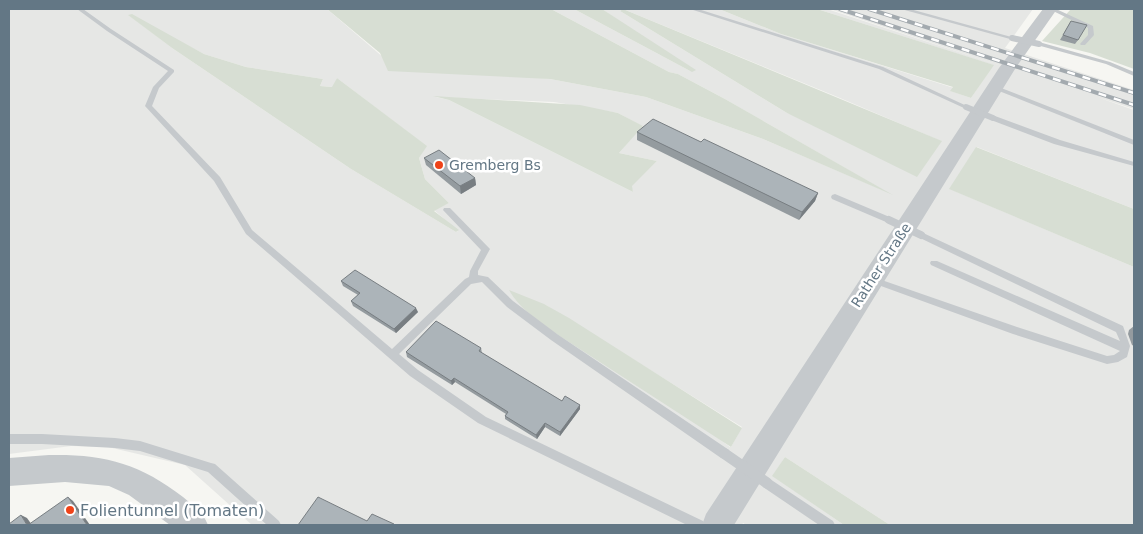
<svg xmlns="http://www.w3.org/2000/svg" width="1143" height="534" font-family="'DejaVu Sans',sans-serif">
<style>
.built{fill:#e6e7e5;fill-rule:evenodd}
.green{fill:#d7ded3}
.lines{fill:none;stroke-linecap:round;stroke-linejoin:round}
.service{fill:#c5c9cc;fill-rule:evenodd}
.tertiary{fill:#c5c9cc;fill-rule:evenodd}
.rail-casing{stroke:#a3aaaf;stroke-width:4}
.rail{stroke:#fff;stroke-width:2.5;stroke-dasharray:8;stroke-linecap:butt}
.service-bridge-far2{stroke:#c5c9cc;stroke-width:6}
.service-bridge-far1{stroke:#c5c9cc;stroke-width:8}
.service-bridge{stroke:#c5c9cc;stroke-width:11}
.wall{fill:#949b9f}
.shaded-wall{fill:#787e82}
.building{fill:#acb4b9;stroke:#787e82}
.poi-dot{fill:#ef4319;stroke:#fff;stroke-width:2}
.labels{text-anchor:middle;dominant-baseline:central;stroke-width:5;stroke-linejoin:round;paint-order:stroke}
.poi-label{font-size:14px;fill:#637785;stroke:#fff;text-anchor:start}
.street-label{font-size:14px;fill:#637785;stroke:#fff}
.near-poi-label{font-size:16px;fill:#637785;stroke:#fff;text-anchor:start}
</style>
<rect width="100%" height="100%" fill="#f6f6f2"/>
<!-- built -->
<path class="built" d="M9 9H327L384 58 550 79 646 97 763 139 887 192 725 99 678 74 669 72 551 9H574L692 72 602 9H719L781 34 954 88 951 91 971 98 993 65 817 9H827L1014 70 830 9H1033L1005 48 1134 90V109L1097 97 1134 110V209L977 147 950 189 1134 267V525H890L785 457 773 476 844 525H746L743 523 742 525H252L185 465 108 447 71 446 9 454ZM623 9 840 98 941 141 787 113 620 11ZM129 15 204 54 246 67 323 79 320 86 333 87 337 78 426 146 419 158 425 179 449 203 434 210 458 231 456 232 351 169 172 48ZM436 97 554 102 618 113 642 126 619 153 657 161 631 186 633 192 449 100ZM544 304 742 427 731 447H730Z"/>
<!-- green -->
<g class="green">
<path d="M327 9H551L669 72 678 74 725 99 893 195 763 139 646 97 550 79 388 71 380 53Z"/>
<path d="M574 9H602L696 70 692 72Z"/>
<path d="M623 9 942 141 917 177 787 113 620 11Z"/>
<path d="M719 9H817L994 65 971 98 950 91 953 87 781 34Z"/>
<path d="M1071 9H1134V69L1090 53 1042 41Z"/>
<path d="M132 14 204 54 246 67 323 79 320 86 332 87 337 78 427 146 419 158 425 179 449 203 434 211 459 230 456 232 351 169 172 48 128 15Z"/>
<path d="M433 96 580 105 618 113 643 126 619 153 657 161 632 186 633 192 449 100Z"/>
<path d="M976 147 1134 209V267L949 189Z"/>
<path d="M509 290 544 304 569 318 742 428 731 447 552 331C536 319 519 308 509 290Z"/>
<path d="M785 457 890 525H844L772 476Z"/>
</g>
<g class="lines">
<!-- service -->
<g class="service">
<path d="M77 9H83L111 29 174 70V72L159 88 152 106 220 177 252 230 392 349 465 279 469 277 470 271 481 250 443 210 444 208H450L490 249 478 271V275L488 277 513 301 557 334 729 450 730 454 729 458 725 459 721 458 551 340 507 307 482 282 471 284 399 354 418 370 486 417 703 521 705 525H687L478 423 410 376 246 234 214 181 145 106 153 87 168 71 107 31Z"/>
<path d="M690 9H698L883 67 969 107 966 109 964 108 879 69Z"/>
<path d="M901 9H910L1015 38 1010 39Z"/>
<path d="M1049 9H1056L1093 26 1094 35 1085 45H1081L1080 44 1088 35V28Z"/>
<path d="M1039 42 1110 62 1134 72V76L1106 64 1037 45 1036 44Z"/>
<path d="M996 86 1134 140V145L994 89V87Z"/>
<path d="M991 116H995L1060 140 1134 162V166L1054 144 991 120Z"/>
<path d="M835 194 892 218 893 220 892 222H886L832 199 831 197 832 195Z"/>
<path d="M921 232 1123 326 1130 346 1127 357 1118 362 1107 364 1013 334 870 282 869 280 870 278 873 277 1017 327 1107 356 1114 355 1120 351 931 265 930 263 931 261H937L1120 341 1116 332 918 237 917 235Z"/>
<path d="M9 434H42L115 438 140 441 211 463 215 464 279 521 281 525H267L208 472 140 451 115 448 42 444H9Z"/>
<path d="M767 477 833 521 835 525H819L763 487 761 483 763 479Z"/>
</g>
<!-- tertiary -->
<g class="tertiary">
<path d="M1043 9H1057L1015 69 734 525H702L706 514 999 68Z"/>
<path d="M49 455C104 454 139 463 183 497 193 506 203 512 208 525H170L129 495 109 486 65 482 9 486V458Z"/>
</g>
<defs>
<g id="rail">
<path d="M840 9 1134 105"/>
<path d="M869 9 1134 93"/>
</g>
</defs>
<!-- rail casing -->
<use href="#rail" class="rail-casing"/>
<!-- rail -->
<use href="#rail" class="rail"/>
<!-- service-bridge-far2 -->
<g class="service-bridge-far2">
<path d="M1012 38 1039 44"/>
<path d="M966 107 993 118"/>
</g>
<!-- service-bridge-far1 -->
<path class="service-bridge-far1" d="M889 220 921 235"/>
<!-- service-bridge -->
<path class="service-bridge" d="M725 454 767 483"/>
</g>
<!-- wall -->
<g class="wall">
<path d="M1071 21 1078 40 1075 44 1060 40Z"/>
<path d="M637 132 701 142 818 193 815 201 799 220 637 140Z"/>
<path d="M424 158 475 178 476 185 461 194 426 165Z"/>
<path d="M341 281 418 312 396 333 353 306 351 301 358 295 343 286Z"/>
<path d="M1134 326V346L1132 345 1128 334 1129 330Z"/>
<path d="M481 348 482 353 562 401 580 405V409L560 436 545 427 537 439 505 419V416L506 414 455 382 452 385 407 357 406 352Z"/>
</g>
<!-- shaded-wall -->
<g class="shaded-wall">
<path d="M475 178 476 185 461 194 460 186Z"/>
<path d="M818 193 815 201 799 220 802 212Z"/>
<path d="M416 308 418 312 396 333 394 329Z"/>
<path d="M454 378 455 382 452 385 451 381Z"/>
<path d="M580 405V409L560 436V432Z"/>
<path d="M545 423V427L537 439 536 435Z"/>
<path d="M68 497 73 501 90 525H87Z"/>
<path d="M21 515 27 518 32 525H27Z"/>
</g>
<!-- building -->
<g class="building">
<path d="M1071 21 1087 25 1078 40 1063 35Z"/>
<path d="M653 119 701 142 704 139 818 193 802 212 637 132Z"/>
<path d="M439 150 475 178 460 186 424 158Z"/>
<path d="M355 270 416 308 394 329 351 301 360 293 341 281Z"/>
<path d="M436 321 481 348 479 351 562 401 565 396 580 405 560 432 545 423 536 435 505 416 508 412 454 378 451 381 406 352Z"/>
<path d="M68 497 87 525H28Z"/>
<path d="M318 497 367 521 372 514 394 524 393 525H298Z"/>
<path d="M21 515 27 525H9V524Z"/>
</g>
<!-- markers -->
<g class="poi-dot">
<circle cx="439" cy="165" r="5"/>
<circle cx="70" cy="510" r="5"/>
</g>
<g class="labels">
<!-- poi labels -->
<g class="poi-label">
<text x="449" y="165">Gremberg Bs</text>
</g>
<!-- street labels -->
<g class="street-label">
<text transform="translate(881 265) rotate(-57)">Rather Straße</text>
</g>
<!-- near-poi labels -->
<g class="near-poi-label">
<text x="80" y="510">Folientunnel (Tomaten)</text>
</g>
</g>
<!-- border -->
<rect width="1143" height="534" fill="none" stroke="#637785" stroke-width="20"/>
</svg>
